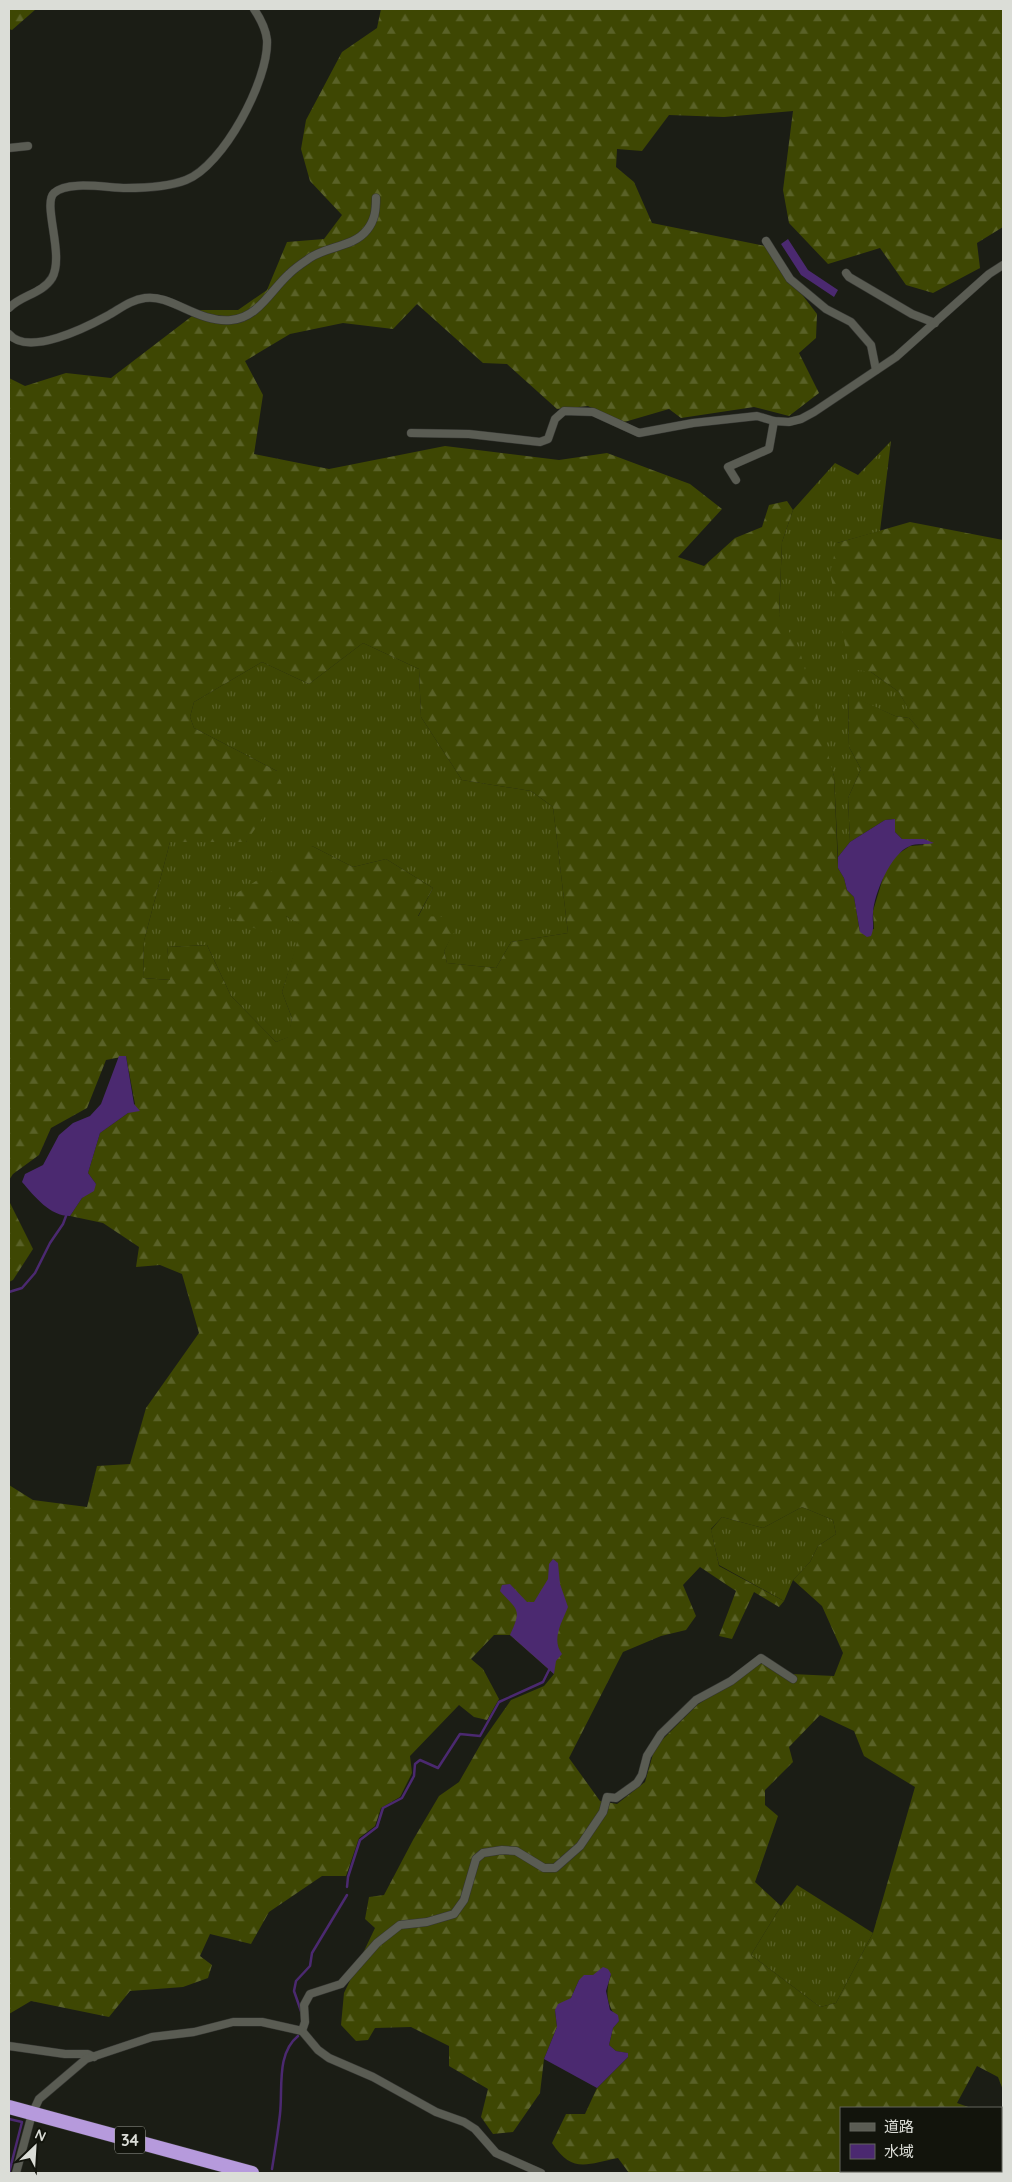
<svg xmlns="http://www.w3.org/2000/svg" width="1012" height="2182" font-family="Quicksand,'Noto Sans JP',sans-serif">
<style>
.grass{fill:url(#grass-tufts)}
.forest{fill:url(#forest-firs);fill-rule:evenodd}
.water{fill:#4b2970}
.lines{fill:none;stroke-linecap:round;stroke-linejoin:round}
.stream{stroke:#4b2970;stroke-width:2.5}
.minor-casing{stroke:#353632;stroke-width:9}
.trunk-casing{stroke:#353632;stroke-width:15}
.minor{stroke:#5a5c53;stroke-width:8}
.trunk{stroke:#b69adc;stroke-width:14}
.labels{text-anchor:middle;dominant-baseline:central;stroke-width:4.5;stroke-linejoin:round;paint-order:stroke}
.shield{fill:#12140c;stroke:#9fa19a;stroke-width:1}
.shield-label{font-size:16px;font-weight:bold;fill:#dbddd7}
</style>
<defs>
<pattern id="grass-tufts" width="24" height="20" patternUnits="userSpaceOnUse" patternTransform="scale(1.25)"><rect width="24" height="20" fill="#3e4703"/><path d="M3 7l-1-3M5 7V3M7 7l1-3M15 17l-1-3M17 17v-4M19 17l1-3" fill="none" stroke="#596127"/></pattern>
<pattern id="forest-firs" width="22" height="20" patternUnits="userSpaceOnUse" patternTransform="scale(1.25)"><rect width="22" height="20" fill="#3e4703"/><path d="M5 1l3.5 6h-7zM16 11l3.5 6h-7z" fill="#596127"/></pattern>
</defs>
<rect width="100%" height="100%" fill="#1b1d15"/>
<!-- grass -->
<g class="grass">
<path d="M891 441 880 531 837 543 871 672 899 692 921 731 909 718 895 716 848 695 849 747 861 769 848 798 850 842 838 857 834 776 779 615 782 542 793 510 835 463 858 475Z"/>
<path d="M363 643 419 669 421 717 462 780 531 791 553 807 568 933 511 942 496 968 447 963 444 951 454 931 418 917 433 888 386 859 353 867 312 846 286 916 303 926 282 992 292 1018 289 1037 276 1042 231 996 207 945 167 947 171 980 143 978 144 941 170 842H246L277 771 194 728 190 717 194 702 262 662 309 684Z"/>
<path d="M802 1507 833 1520 836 1534 818 1546 810 1562 793 1580 784 1601 719 1565 711 1530 722 1517 763 1528Z"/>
<path d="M797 1885 873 1933 836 2003 820 2007 751 1955 781 1906Z"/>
</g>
<!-- forest -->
<g class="forest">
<path d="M9 9H36L12 30 9 29Z"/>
<path d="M381 9H1003V227L977 243 980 268 933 293 906 285 880 248 828 264 789 223 783 190 793 111 724 117 669 115 642 151 617 149 616 167 634 182 652 223 765 246 817 314 816 338 799 353 819 393 789 416 754 407 681 418 669 409 621 423 588 406 557 409 507 364 483 363 417 304 393 329 343 323 290 334 245 361 263 395 254 454 329 469 445 446 559 460 607 453 690 484 722 509 678 557 704 566 735 538 762 527 769 505 787 501 793 510 782 542 779 615 799 648 834 776 838 868 844 878 847 890 854 897 860 932 874 929 873 911 886 868 895 856 910 846 923 845 924 839H902L895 832V819L885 820 850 842 848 798 861 769 849 747 848 694 895 716 909 718 919 729 899 692 871 672 850 669 830 573 837 543 910 522 1003 540V2090L998 2077 977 2066 957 2103 971 2108H841V2171H997L999 2173H629L618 2158C587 2164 572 2174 552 2143L566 2114H585L597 2088 628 2057 627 2053 616 2051 609 2045 613 2028 619 2021C606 2004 605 1994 611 1974L593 1975 579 1980 571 1998 555 2010 557 2027 544 2059 540 2093 513 2132 493 2134 481 2117 488 2089 449 2066V2046L411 2027 375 2028 368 2040 356 2041 341 2025 344 1993 375 1928 365 1919 369 1897 384 1895 413 1840 439 1796 459 1782 483 1740 511 1700 544 1686 554 1674 510 1635H494L471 1659 483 1669 499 1699 487 1720 474 1717 459 1705 410 1756 412 1773 400 1797 381 1808 375 1826 359 1838 346 1876H322L269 1912 251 1944 210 1934 200 1956 212 1965 208 1978 183 1987 130 1991 109 2017 31 2001 9 2014V1485L33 1500 87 1507 97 1466 130 1464 146 1408 199 1333 182 1274 160 1265 136 1267 139 1247 103 1223 70 1216 82 1198 96 1184 88 1173 100 1133 128 1113 135 1104 126 1056 106 1060 87 1108 51 1128 39 1155 13 1174 9 1180V378L25 386 66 373 111 378 200 310H238L267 290 287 242 324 239 342 215 310 181 301 149 306 120 342 52 377 28ZM363 643 419 669 421 717 462 780 531 791 553 807 568 933 511 942 496 968 447 963 444 951 455 931 454 917 418 916 433 888 386 859 353 867 312 846 237 893 225 916 264 932 286 916 302 926 282 992 292 1018 288 1037 276 1042 231 996 207 945 167 947 170 980 143 978 144 941 170 842H246L283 788 277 771 194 728 190 717 194 702 262 662 309 684ZM802 1507 833 1520 836 1534 818 1546 810 1562 793 1580 822 1606 843 1653 834 1676 792 1674 768 1659 697 1705 655 1747 645 1782 617 1804 600 1801 569 1758 623 1652 661 1636 686 1630 696 1616 683 1585 700 1567 736 1591 719 1636 732 1639 754 1592 779 1607 784 1601 719 1566 711 1529 722 1517 763 1528ZM820 1715 854 1731 864 1756 915 1787 873 1933 836 2003 820 2007 751 1955 781 1906 755 1882 778 1816 765 1805V1790L793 1762 789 1747Z"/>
<path d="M9 1201 33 1249 13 1280 9 1282Z"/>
</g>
<!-- water -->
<g class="water">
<path d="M788 239 808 270 838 290 834 297 801 275 781 244Z"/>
<path d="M895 819V832L902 839H924L934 843C927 845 916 843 910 846 891 853 874 894 873 913 872 922 875 927 871 936L867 937 860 932 854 897 847 890 844 878 838 868V857L850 842 885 820Z"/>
<path d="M119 1056H126L134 1104 140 1111 128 1113 100 1133 88 1173 96 1184 94 1191 82 1198 70 1216C50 1216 35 1197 22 1182L25 1174 43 1165 59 1135 73 1123 90 1116 101 1104Z"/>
<path d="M553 1559 558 1563 560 1584 568 1607C562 1622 551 1640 562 1654L556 1661 554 1674 510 1635C522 1609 518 1611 500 1591L502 1585 510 1584 527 1602H534L548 1579 549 1564Z"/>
<path d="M603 1967 608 1969 611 1974 606 1991 610 2010 618 2015 619 2021 613 2028 609 2045 616 2051 628 2053V2057L597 2088 544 2059 557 2027 555 2010 558 2004 571 1998 579 1980 584 1975H593Z"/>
</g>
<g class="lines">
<!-- stream -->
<g class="stream">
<path d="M9 1292 22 1288 35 1273 50 1243 63 1224 66 1216"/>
<path d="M347 1887 348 1877 360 1840 377 1827 383 1808 402 1798 414 1776 415 1764 420 1760 438 1768 460 1734 480 1736 499 1702 543 1682 549 1670"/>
<path d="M302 2014 294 1991 296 1981 310 1966 312 1953 347 1895"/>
<path d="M9 2119 22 2122 9 2173"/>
<path d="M272 2169C275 2150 278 2132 280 2114 283 2088 276 2054 298 2036"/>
</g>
<defs>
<g id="minor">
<path d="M9 148 28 146"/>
<path d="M766 241 790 279 826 309 851 322 871 345 876 370"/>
<path d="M846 273 849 277 912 314 935 323"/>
<path d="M9 308C21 295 42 294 52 278 65 255 42 204 54 193 68 180 108 188 126 188 144 188 168 187 186 180 223 166 269 80 267 40 266 30 260 18 254 9"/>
<path d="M9 334C28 357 87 327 107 316 120 309 130 300 145 298 171 294 197 323 231 320 258 318 271 290 289 274 294 269 301 264 307 260 324 246 353 248 367 230 375 220 376 210 376 198"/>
<path d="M411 433 469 434 540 442 548 439 555 419 564 411 593 412 639 433 693 423 757 416 774 421 789 422 801 419 814 412 896 357 989 274 1003 265"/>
<path d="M736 480 728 467 769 449 774 421"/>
<path d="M302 2031 305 2022 304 2005 310 1994 341 1984 377 1943 400 1925 427 1922 454 1914 464 1900 476 1859 483 1853 502 1850 516 1851 544 1868H555L580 1846 603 1812 607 1797 616 1798 637 1783 642 1775 647 1756 661 1734 696 1700 731 1681 761 1658 793 1679"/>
<path d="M9 2046 65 2054H88L94 2057"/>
<path d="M16 2173 32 2114 39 2099 86 2059 152 2037 194 2032 233 2022H262L302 2031 318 2050 329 2058 373 2077 436 2112 464 2122 475 2129 496 2153 541 2173"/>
</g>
<path id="trunk" d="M9 2107 252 2173"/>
</defs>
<!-- minor casing -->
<use href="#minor" class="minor-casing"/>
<!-- trunk casing -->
<use href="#trunk" class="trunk-casing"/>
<!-- minor -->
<use href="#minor" class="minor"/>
<!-- trunk -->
<use href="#trunk" class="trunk"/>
</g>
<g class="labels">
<!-- shield labels -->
<rect class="shield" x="115" y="2126.5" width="30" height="27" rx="4"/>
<g class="shield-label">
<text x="130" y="2140">34</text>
</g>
</g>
<!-- border -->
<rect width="1012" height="2182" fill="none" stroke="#dbddd7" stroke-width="20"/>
<!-- legend -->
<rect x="840" y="2107" width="162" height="65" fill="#12140c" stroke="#62645d"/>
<rect x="850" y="2123" width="25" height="8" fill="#5a5c53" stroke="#62645d"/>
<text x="884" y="2132" font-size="15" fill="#dbddd7">道路</text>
<rect x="850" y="2144" width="25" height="15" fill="#4b2970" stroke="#62645d"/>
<text x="884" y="2157" font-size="15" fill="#dbddd7">水域</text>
<!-- north arrow -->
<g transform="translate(35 2147) rotate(25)" stroke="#12140c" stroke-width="4" paint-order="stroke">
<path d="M0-4L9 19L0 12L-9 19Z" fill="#dbddd7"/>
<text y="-8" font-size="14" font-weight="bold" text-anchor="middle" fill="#dbddd7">N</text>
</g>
</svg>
